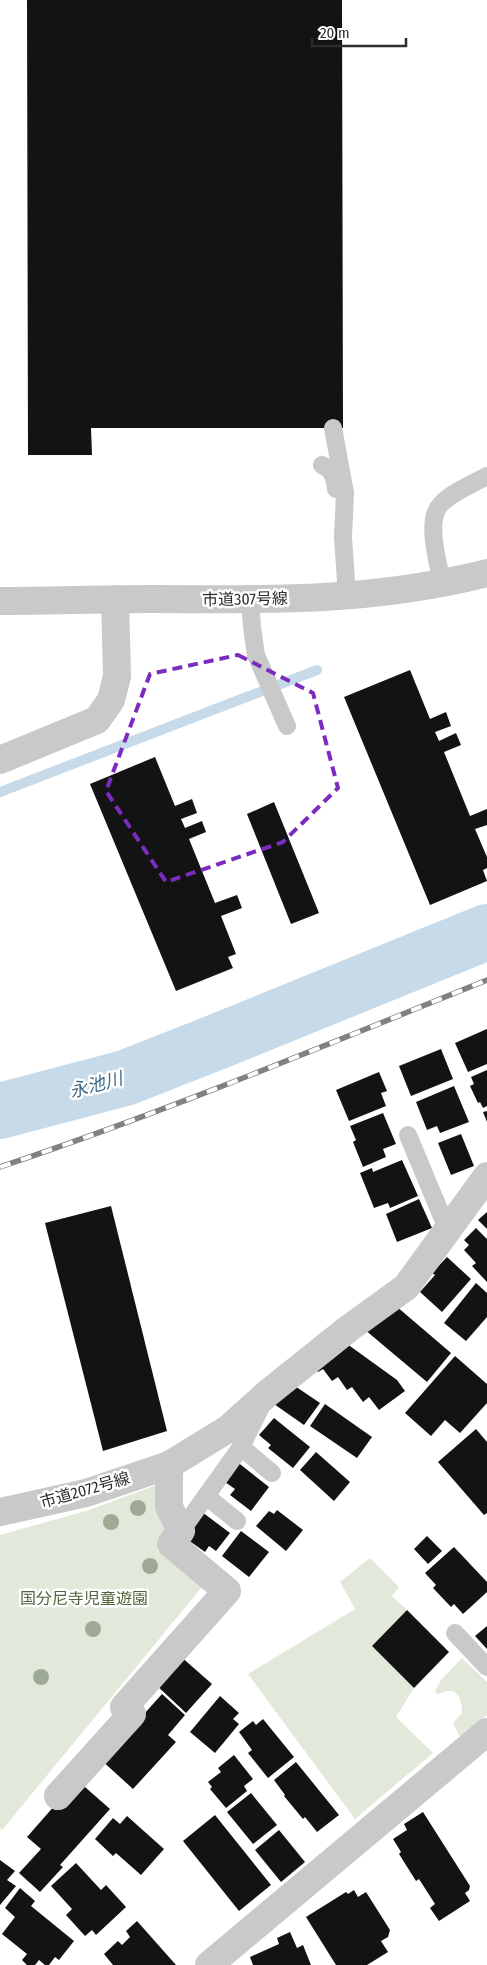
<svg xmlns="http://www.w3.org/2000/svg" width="487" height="1965" font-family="'Fira Sans Condensed','Noto Sans JP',sans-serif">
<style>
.green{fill:#e2e9da}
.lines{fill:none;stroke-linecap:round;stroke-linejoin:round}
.stream{stroke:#c6dae9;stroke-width:10}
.river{stroke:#c6dae9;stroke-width:56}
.building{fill:#131313}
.service{stroke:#c9c9c9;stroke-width:18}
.minor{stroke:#c9c9c9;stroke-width:28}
.tertiary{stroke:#c9c9c9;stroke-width:28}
.rail-casing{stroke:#818181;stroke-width:5.5}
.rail{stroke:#fff;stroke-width:4;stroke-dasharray:11;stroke-linecap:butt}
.tree{fill:#9eaa94}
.marked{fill:none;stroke:#7b2cbf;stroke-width:4;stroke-dasharray:10 6;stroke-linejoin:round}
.labels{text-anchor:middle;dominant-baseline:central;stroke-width:5;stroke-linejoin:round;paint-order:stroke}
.street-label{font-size:16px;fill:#2c2c2c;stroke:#fff}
.park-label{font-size:16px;fill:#4e653c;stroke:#fff}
.water-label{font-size:18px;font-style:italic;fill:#3e6b8a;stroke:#fff}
</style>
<rect width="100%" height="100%" fill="#fff"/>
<!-- green -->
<g class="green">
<path d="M159 1484 157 1515 168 1526 157 1550 202 1587 2 1830 0 1828V1535L89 1510Z"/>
<path d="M370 1558 399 1587 392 1596 407 1610 372 1646 414 1688 396 1717 433 1753 355 1819 248 1674 355 1609 340 1582Z"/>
<path d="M462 1658 487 1682V1715L460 1737 453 1723 462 1713C462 1704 460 1690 449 1691 444 1691 442 1694 437 1694L435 1691 441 1680Z"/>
</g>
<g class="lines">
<!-- stream -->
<path class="stream" d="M0 792 317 670"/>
<!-- river -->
<path class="river" d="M0 1111 125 1078 214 1043 487 932"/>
</g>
<!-- building -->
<g class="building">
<path d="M27 0H342L343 428H91L92 455H28Z"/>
<path d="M410 670 430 719 446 712 451 726 435 732 439 741 456 733 461 745 444 752 470 816 487 809V825L475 829 487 857V868L483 870 487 881 430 905 344 697Z"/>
<path d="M155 757 175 806 192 799 197 813 181 819 185 828 202 821 206 832 189 839 215 903 237 895 242 908 221 916 236 954 228 957 233 968 176 991 90 784Z"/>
<path d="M274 802 319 913 291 924 247 814Z"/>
<path d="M487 1029V1064L468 1072 455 1043Z"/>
<path d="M441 1049 453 1079 411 1096 399 1066Z"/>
<path d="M487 1070V1106L483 1108 480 1102 478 1103 470 1086 474 1084 471 1077Z"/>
<path d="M379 1072 387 1091 381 1093 386 1106 349 1121 336 1090Z"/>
<path d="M454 1086 469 1122 440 1133 437 1126 427 1130 416 1102Z"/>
<path d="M487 1111V1122L483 1112Z"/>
<path d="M383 1113 396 1144 383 1149 386 1157 363 1167 353 1142 356 1140 350 1126Z"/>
<path d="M461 1134 474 1166 451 1175 438 1143Z"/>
<path d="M402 1160 418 1196 390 1208 388 1203 374 1208 360 1173 372 1168 373 1172Z"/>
<path d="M419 1199 432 1228 397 1242 386 1214Z"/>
<path d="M111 1206 167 1431 103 1451 45 1223Z"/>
<path d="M487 1212V1229L478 1220Z"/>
<path d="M476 1228 487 1239V1282L472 1266 476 1263 464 1250 469 1245 464 1240Z"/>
<path d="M447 1257 471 1279 442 1312 420 1292 435 1275 432 1273Z"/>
<path d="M476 1283 487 1293V1317L466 1341 444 1323Z"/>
<path d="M389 1300 451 1353 427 1382 364 1329Z"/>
<path d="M343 1341 397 1380 405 1391 379 1410 369 1397 363 1402 352 1387 347 1390 338 1377 332 1381 323 1369 318 1372 312 1364Z"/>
<path d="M455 1356 487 1384V1403L460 1433 445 1420 431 1436 405 1413Z"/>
<path d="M289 1382 320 1403 304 1425 274 1404Z"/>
<path d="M325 1404 372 1437 357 1458 310 1426Z"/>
<path d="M274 1418 310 1447 293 1468 268 1448 271 1445 259 1435Z"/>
<path d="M476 1429 487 1442V1513L484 1515 438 1462Z"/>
<path d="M316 1452 350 1482 334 1501 300 1470Z"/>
<path d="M236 1461 269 1487 251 1511 230 1495 235 1489 222 1480Z"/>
<path d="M277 1510 303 1530 286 1551 256 1526 269 1511 274 1514Z"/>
<path d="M202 1512 230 1533 216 1551 209 1546 205 1552 184 1537Z"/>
<path d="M241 1531 269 1552 249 1577 222 1556Z"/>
<path d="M427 1536 442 1551 428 1564 414 1549Z"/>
<path d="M454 1547 487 1582V1592L463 1614 454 1604 451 1607 433 1588 436 1585 425 1573Z"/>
<path d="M407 1610 449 1652 414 1688 372 1646Z"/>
<path d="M487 1626V1649L475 1636Z"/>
<path d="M179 1655 212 1684 186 1713 154 1683Z"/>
<path d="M162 1694 185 1715 168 1735 176 1742 133 1789 99 1758 135 1724Z"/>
<path d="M220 1696 239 1713 233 1719 239 1724 215 1753 190 1732Z"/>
<path d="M263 1719 294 1757 268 1778 248 1753 252 1750 239 1732 253 1721 256 1725Z"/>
<path d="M234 1755 253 1779 244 1786 247 1791 226 1808 210 1789 212 1787 208 1782 221 1772 218 1768Z"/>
<path d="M296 1762 339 1815 317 1832 305 1817 303 1819 284 1796 285 1795 274 1780Z"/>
<path d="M77 1780 110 1809 60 1865 63 1867 40 1892 19 1873 41 1849 27 1837Z"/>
<path d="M251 1793 277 1825 253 1844 227 1812Z"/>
<path d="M423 1812 470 1886 469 1890 465 1893 470 1901 439 1921 430 1908 435 1904 419 1879 416 1881 399 1854 401 1852 393 1839 407 1830 404 1824Z"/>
<path d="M215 1815 271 1885 239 1911 183 1841Z"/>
<path d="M127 1816 164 1849 141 1875 116 1853 113 1856 95 1839 113 1818 120 1824Z"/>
<path d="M279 1830 305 1862 281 1882 255 1850Z"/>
<path d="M0 1860 15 1871 7 1880 16 1886 0 1905Z"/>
<path d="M76 1863 101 1890 106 1885 126 1907 96 1935 92 1930 85 1936 66 1915 72 1909 51 1886Z"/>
<path d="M20 1888 35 1901 31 1906 74 1941 59 1960 55 1957 49 1965H45L39 1960 35 1965H27L22 1960 27 1954 2 1934 15 1917 5 1908Z"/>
<path d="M354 1890 358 1897 366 1892 390 1930 388 1937 381 1941 388 1952 367 1965H336L306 1917 346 1892 348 1894Z"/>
<path d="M137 1921 176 1965H113L104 1954 118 1941 122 1945 130 1937 126 1931Z"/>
<path d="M290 1932 297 1948 303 1945 311 1965H253L250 1957 279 1944 277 1938Z"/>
</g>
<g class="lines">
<!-- service -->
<g class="service">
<path d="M333 428 345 493 343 537 347 597"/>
<path d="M322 465C333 470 335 478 336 489"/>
<path d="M442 583C438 562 425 520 441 504 451 493 474 483 487 476"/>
<path d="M250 600 252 627 256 655 287 726"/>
<path d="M408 1135 448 1231"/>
<path d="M241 1447 272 1473"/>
<path d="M206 1496 237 1521"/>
<path d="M181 1531 241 1447 261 1407"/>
<path d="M455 1633 487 1667"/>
</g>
<!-- minor -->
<g class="minor">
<path d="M58 1796 132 1714 124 1707 227 1591 171 1544 181 1531 169 1507V1465L228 1429 268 1393 348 1329 406 1287 487 1176"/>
<path d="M209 1965 487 1732"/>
</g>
<!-- tertiary -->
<g class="tertiary">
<path d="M0 601C49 601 99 599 148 599 264 600 373 602 487 573"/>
<path d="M0 760 97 720 111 700 117 676 115 599"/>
<path d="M0 1512 86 1493 169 1465"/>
</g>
<defs>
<path id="rail" d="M0 1167C165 1112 326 1045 487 980"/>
</defs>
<!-- rail casing -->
<use href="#rail" class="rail-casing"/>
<!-- rail -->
<use href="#rail" class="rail"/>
</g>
<!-- trees -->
<g class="tree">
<circle cx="138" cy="1508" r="8"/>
<circle cx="111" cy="1522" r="8"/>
<circle cx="150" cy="1566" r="8"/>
<circle cx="93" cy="1629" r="8"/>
<circle cx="41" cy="1677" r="8"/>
</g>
<!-- marked area -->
<path class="marked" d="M238 655 313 693 338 788 283 842 166 882 106 791 150 674Z"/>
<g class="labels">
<!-- street labels -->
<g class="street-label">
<text transform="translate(245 599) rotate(-1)">市道307号線</text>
<text transform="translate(85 1490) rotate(-16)">市道2072号線</text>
</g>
<!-- park labels -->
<g class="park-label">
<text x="84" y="1598">国分尼寺児童遊園</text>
</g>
<!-- water labels -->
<g class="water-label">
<text transform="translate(96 1085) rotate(-15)">永池川</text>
</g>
</g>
<!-- scale -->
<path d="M312 38v8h94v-8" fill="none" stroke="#2c2c2c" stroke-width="2.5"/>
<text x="320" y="38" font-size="15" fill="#2c2c2c" stroke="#ffffff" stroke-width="4" paint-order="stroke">20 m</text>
</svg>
